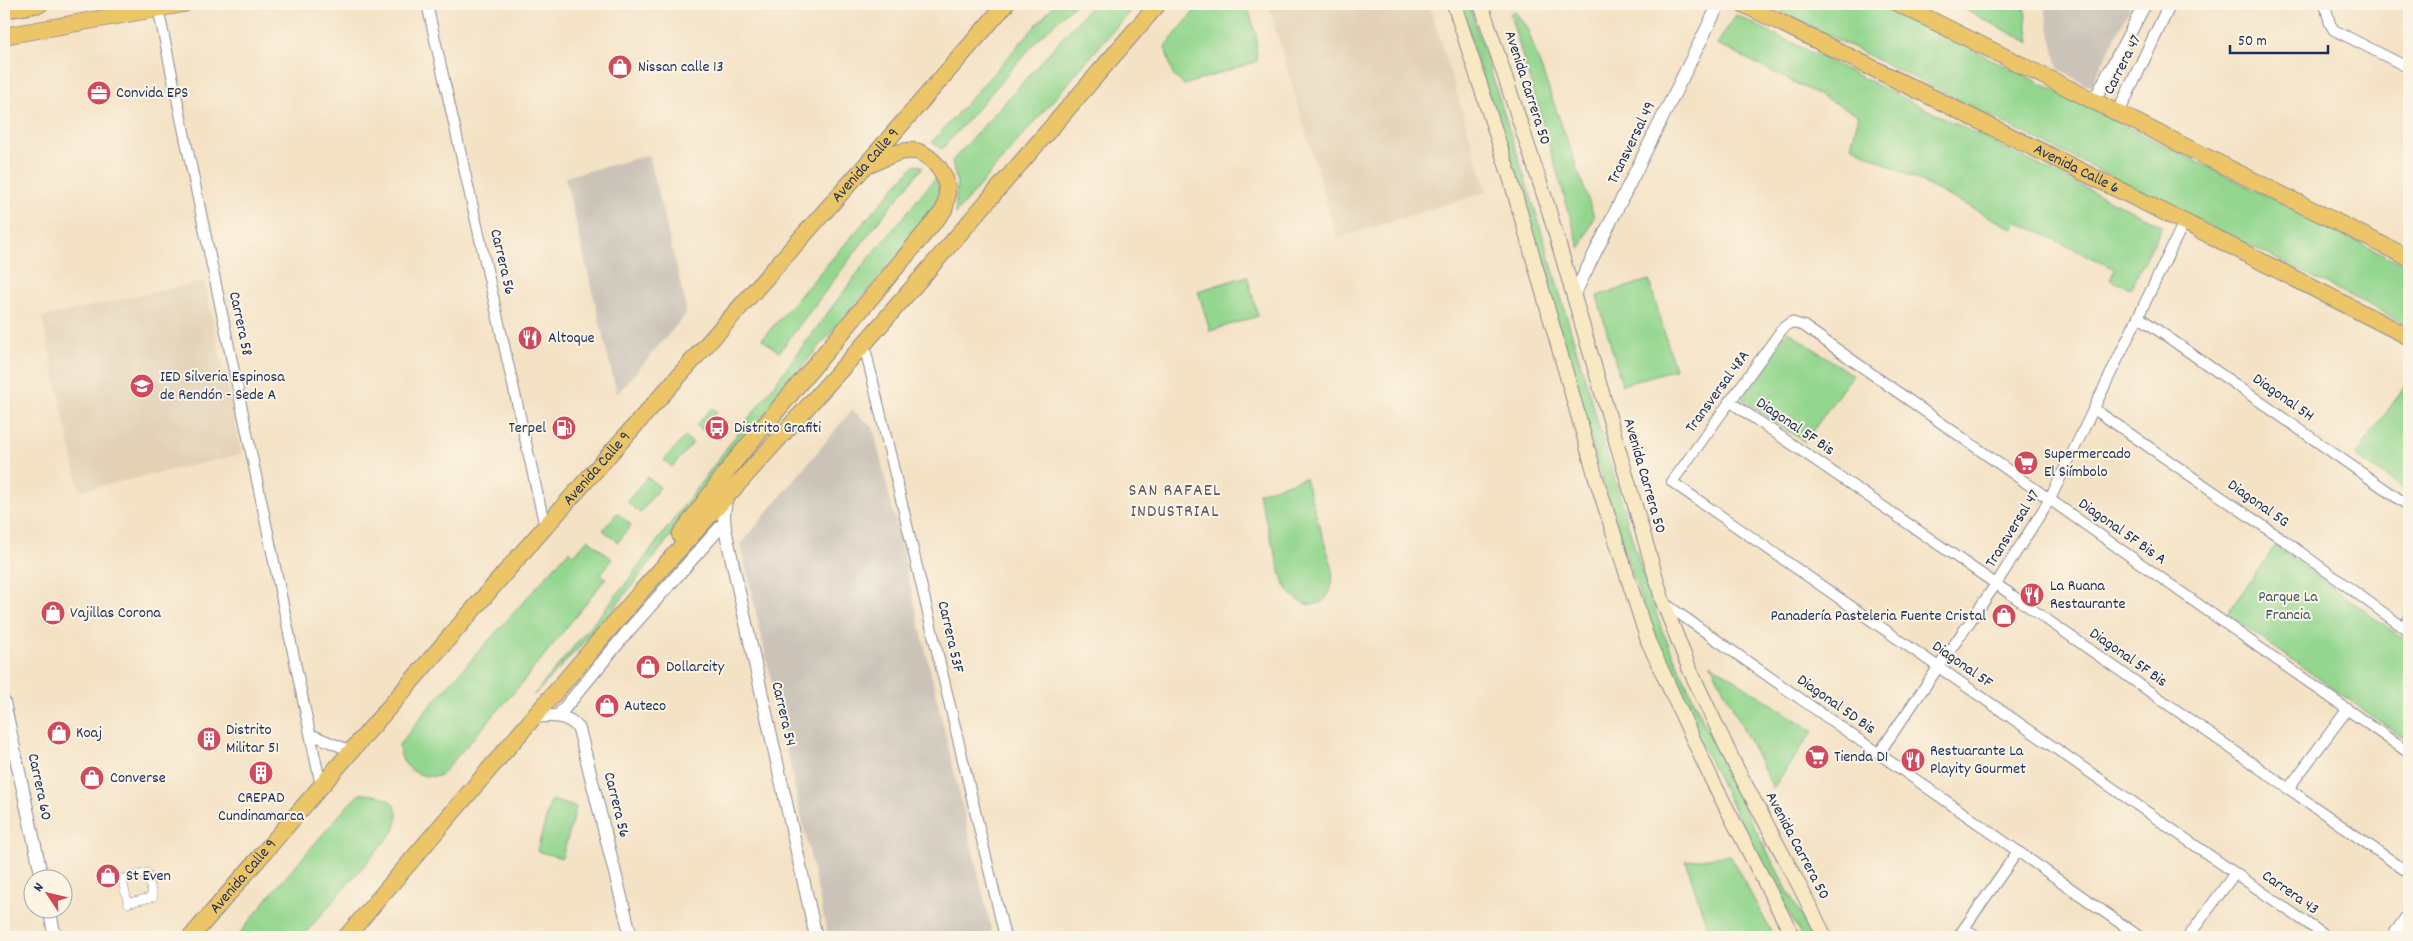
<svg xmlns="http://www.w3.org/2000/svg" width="2413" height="941" font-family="Dekko,sans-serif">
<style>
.built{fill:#e3d1b6}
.industrial{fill:#cbc3b8}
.green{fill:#93d68e;stroke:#578276}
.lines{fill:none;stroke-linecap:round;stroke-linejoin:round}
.pedestrian-casing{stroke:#888892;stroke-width:9}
.minor-casing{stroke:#888892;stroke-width:12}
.tertiary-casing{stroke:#888892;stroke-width:14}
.secondary-casing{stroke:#888892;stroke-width:16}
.primary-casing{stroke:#888892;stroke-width:18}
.trunk-casing{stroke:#888892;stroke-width:18}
.pedestrian{stroke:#fff;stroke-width:8}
.minor{stroke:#fff;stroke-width:10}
.tertiary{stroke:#fff;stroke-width:12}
.secondary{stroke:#f8e8c3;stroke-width:14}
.primary{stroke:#edc569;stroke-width:16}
.trunk{stroke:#edc569;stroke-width:16}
.labels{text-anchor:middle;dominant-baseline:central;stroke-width:4;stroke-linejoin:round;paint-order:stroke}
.street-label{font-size:16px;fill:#1b2f5e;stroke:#fcf5e5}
.poi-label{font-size:16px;fill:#1b2f5e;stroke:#fcf5e5;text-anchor:start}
.park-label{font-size:16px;fill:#39596a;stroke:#fcf5e5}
.neighbourhood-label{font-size:18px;letter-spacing:1px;fill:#5a5866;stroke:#fcf5e5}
</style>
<rect width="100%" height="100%" fill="#fcf5e5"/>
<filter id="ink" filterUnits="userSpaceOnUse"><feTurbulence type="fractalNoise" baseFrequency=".02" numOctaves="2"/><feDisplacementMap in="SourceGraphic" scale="10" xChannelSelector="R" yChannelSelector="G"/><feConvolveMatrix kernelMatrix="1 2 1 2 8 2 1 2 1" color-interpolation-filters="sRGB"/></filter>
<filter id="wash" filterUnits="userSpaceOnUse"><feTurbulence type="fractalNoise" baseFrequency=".0096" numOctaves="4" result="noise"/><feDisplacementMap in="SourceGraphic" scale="20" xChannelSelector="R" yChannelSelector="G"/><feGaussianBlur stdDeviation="1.12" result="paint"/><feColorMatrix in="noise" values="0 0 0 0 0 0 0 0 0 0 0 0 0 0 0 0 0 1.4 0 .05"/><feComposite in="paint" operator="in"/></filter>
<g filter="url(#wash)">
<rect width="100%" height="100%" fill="#f4e2c5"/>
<!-- built -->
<g class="built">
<path d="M1268 4H1429L1487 192 1337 238Z"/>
<path d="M204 281 242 454 80 491 42 317Z"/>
</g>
<!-- industrial -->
<g class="industrial">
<path d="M2044 4H2132L2090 87 2058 69Z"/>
<path d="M649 155 685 302 686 314 617 394 565 177Z"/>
<path d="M852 410 873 427 993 937H828L741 544Z"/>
</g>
<!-- green -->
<g class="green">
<path d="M1055 4H1075L1040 37 942 149 932 142Z"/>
<path d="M1093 4H1136L955 214 957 184 952 161Z"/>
<path d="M1200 4H1247L1256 35 1257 61 1184 85 1173 75 1165 47Z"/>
<path d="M1460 4H1469L1537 216 1640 565 1662 630 1733 787 1812 937H1802L1752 845 1682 706 1652 634 1612 511Z"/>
<path d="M1766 4H1881L2409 267V325Z"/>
<path d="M1954 4H2024L2030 43Z"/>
<path d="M1514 10 1527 28 1594 216 1580 249 1510 14Z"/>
<path d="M1736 15 2162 226 2131 288 2110 280 2115 269 2016 221 2013 229 1851 146 1859 115 1717 44Z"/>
<path d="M915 164 923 167 875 226 779 352 762 339Z"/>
<path d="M937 176C941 192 938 202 931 216L802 367 606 619 533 696 623 587 862 267Z"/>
<path d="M1247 276 1258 316 1210 331 1198 291Z"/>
<path d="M1649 280 1675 369 1622 385 1597 296Z"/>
<path d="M1788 331 1852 375 1805 442 1741 398Z"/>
<path d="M2409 380V493L2356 456Z"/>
<path d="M712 408 717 411 704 431 696 425Z"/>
<path d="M685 437 693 443 672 467 664 460Z"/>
<path d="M647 477 660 487 640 513 627 502Z"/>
<path d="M1305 478 1332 567C1338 610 1301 618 1283 581L1258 493Z"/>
<path d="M617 513 631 525 618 542 603 530Z"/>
<path d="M588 539 612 559 601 574 606 578 523 682 440 776C419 779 400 768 399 745L429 707 569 551 574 555Z"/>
<path d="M2275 546 2401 637 2409 628V742L2227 614Z"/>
<path d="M1711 664 1813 731 1773 788Z"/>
<path d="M360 794C386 794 405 802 394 831L302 937H237L271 894 349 804Z"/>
<path d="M551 800 576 807 562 858 537 851Z"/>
<path d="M1730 855 1774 937H1710L1686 861Z"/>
</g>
</g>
<g filter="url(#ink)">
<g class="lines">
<defs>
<path id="pedestrian" d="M147 873 153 897 128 903 122 879Z"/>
<g id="minor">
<path d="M427 4 545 527"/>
<path d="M2325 4 2330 24 2334 30 2409 68"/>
<path d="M158 8 321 786"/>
<path d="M2139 317 2409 506"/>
<path d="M864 344 1005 937"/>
<path d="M1729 401 1996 584 2409 873"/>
<path d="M2094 409 2285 541 2403 627 2409 618"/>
<path d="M1664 603 2140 937"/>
<path d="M310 734 351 751"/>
<path d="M1879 753 1996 584 2050 499 2184 222"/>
<path d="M2288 789 2347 710"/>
<path d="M1964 928 1976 937"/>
<path d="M1958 937 2018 851"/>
<path d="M2188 937 2235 873"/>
<path d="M2327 937 1672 482 1783 328 1791 322 1804 326 2409 753"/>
</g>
<g id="tertiary">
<path d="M2094 101 2145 4"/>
<path d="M2118 113 2170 4"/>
<path d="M1573 297 1719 4"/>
<path d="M726 497 724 516 725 529 816 937"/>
<path d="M4 702 42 878"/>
<path d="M558 716 628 631 724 523"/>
<path d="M534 717C552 715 568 714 579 729L631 937"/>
<path d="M49 908 55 937"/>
<path d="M2393 937 2409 914"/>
</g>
<g id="secondary">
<path d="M1454 4 1510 177 1596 478 1648 641 1711 778 1793 937"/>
<path d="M1481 4 1547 204 1663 602 1690 670 1736 767 1799 885 1825 937"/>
</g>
<g id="primary">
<path id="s1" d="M1743 4 2184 222 2409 337"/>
<path d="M1899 4 2409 258"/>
<path d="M4 10 40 4"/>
<path d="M4 36 183 4"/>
</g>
<g id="trunk">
<path d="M680 535 734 462 944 210C951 189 946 171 928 157 924 154 920 151 914 151 899 149 883 159 869 165"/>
<path id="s2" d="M191 937 522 553 865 166 1006 4"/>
<path d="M346 937 645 587 864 344 1158 4"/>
</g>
</defs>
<!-- pedestrian casing -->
<use href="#pedestrian" class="pedestrian-casing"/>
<!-- minor casing -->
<use href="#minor" class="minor-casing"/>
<!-- tertiary casing -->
<use href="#tertiary" class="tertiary-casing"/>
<!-- secondary casing -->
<use href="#secondary" class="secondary-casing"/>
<!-- primary casing -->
<use href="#primary" class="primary-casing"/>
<!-- trunk casing -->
<use href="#trunk" class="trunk-casing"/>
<!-- pedestrian -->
<use href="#pedestrian" class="pedestrian"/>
<!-- minor -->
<use href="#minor" class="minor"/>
<!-- tertiary -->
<use href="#tertiary" class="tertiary"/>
<!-- secondary -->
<use href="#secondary" class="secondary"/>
<!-- primary -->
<use href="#primary" class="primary"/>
<!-- trunk -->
<use href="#trunk" class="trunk"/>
</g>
</g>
<!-- icons -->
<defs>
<symbol id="shop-disc" viewBox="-11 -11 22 22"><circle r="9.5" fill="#d1495b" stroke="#fcf5e5"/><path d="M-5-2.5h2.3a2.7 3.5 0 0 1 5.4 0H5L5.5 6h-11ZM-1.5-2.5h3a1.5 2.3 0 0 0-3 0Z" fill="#fff"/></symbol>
<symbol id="office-disc" viewBox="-11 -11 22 22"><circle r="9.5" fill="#d1495b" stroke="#fcf5e5"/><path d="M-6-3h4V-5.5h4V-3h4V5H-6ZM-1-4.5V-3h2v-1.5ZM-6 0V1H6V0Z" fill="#fff"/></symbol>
<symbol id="restaurant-disc" viewBox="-11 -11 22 22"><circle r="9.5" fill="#d1495b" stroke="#fcf5e5"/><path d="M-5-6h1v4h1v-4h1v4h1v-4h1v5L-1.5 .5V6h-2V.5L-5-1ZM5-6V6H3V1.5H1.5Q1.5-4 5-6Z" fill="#fff"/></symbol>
<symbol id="school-disc" viewBox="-11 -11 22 22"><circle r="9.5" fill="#d1495b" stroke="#fcf5e5"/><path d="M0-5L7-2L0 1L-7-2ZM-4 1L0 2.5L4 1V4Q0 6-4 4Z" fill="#fff"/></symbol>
<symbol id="fuel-disc" viewBox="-11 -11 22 22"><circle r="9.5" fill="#d1495b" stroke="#fcf5e5"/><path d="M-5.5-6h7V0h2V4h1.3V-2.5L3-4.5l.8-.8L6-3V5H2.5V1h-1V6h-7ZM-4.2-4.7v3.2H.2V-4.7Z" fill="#fff"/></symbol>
<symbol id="bus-disc" viewBox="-11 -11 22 22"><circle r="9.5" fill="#d1495b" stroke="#fcf5e5"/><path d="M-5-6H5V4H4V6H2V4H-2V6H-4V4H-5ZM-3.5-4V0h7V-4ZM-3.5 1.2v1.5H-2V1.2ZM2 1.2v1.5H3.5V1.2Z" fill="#fff"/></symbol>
<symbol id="supermarket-disc" viewBox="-11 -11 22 22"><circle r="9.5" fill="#d1495b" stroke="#fcf5e5"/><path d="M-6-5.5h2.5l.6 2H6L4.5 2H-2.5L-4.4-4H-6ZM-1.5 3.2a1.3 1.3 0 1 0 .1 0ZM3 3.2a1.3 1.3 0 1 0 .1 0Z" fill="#fff"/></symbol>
<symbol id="building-disc" viewBox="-11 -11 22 22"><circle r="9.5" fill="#d1495b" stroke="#fcf5e5"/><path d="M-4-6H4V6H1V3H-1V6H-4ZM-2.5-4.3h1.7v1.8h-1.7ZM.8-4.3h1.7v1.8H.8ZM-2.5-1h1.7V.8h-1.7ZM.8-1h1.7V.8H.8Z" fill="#fff"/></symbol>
</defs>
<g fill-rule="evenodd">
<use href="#shop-disc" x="606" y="53" width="28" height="28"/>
<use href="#office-disc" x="85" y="79" width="28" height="28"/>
<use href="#restaurant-disc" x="516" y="324" width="28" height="28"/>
<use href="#school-disc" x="128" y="372" width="28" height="28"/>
<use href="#fuel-disc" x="550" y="414" width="28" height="28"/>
<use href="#bus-disc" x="703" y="414" width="28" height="28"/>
<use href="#supermarket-disc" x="2012" y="449" width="28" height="28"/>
<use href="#restaurant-disc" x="2018" y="581" width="28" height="28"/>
<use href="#shop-disc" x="39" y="599" width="28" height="28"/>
<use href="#shop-disc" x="1990" y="602" width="28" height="28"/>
<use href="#shop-disc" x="634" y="653" width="28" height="28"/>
<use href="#shop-disc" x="593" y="692" width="28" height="28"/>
<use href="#shop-disc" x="45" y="719" width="28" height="28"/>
<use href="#building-disc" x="195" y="725" width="28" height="28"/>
<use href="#supermarket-disc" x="1803" y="743" width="28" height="28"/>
<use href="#restaurant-disc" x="1899" y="746" width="28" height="28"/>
<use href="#building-disc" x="247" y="759" width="28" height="28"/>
<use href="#shop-disc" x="78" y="764" width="28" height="28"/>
<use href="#shop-disc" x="94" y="862" width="28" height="28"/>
</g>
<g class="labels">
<!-- street labels -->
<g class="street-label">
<text transform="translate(2123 65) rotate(-63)">Carrera 47</text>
<text transform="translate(1527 88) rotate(72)">Avenida Carrera 50</text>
<text transform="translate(1632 143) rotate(-64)">Transversal 49</text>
<text stroke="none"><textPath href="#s2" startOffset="1025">Avenida Calle 9</textPath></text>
<text stroke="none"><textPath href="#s1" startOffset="372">Avenida Calle 6</textPath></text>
<text transform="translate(502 262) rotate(77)">Carrera 56</text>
<text transform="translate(240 324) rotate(78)">Carrera 58</text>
<text transform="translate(1718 392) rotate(-54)">Transversal 48A</text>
<text transform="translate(2283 398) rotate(35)">Diagonal 5H</text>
<text transform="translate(1795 427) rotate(34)">Diagonal 5F Bis</text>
<text stroke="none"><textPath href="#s2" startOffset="620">Avenida Calle 9</textPath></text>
<text transform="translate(1644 476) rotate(74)">Avenida Carrera 50</text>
<text transform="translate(2258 504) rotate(35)">Diagonal 5G</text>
<text transform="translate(2013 529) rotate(-58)">Transversal 47</text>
<text transform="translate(2122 532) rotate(35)">Diagonal 5F Bis A</text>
<text transform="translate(950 637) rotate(77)">Carrera 53F</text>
<text transform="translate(2128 658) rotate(35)">Diagonal 5F Bis</text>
<text transform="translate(1962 665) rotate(35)">Diagonal 5F</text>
<text transform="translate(1836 705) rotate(35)">Diagonal 5D Bis</text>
<text transform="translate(783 714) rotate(77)">Carrera 54</text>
<text transform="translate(39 787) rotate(78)">Carrera 60</text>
<text transform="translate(616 805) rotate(76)">Carrera 56</text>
<text transform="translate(1797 846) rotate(62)">Avenida Carrera 50</text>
<text stroke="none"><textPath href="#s2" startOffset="80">Avenida Calle 9</textPath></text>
<text transform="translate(2290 893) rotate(35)">Carrera 43</text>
</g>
<!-- poi labels -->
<g class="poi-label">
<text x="638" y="67">Nissan calle 13</text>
<text x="116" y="93">Convida EPS</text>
<text x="548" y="338">Altoque</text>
<text x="160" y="377">IED Silveria Espinosa<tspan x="160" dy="18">de Rendón - Sede A</tspan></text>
<text x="546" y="428" text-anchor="end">Terpel</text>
<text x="734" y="428">Distrito Grafiti</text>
<text x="2044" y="454">Supermercado<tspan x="2044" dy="18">El Siímbolo</tspan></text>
<text x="2050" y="586">La Ruana<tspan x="2050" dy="18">Restaurante</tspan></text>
<text x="70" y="613">Vajillas Corona</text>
<text x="1986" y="616" text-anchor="end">Panadería Pasteleria Fuente Cristal</text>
<text x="666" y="667">Dollarcity</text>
<text x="624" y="706">Auteco</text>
<text x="226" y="730">Distrito<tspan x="226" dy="18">Militar 51</tspan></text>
<text x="76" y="733">Koaj</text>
<text x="1930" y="751">Restuarante La<tspan x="1930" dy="18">Playity Gourmet</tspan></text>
<text x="1834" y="757">Tienda D1</text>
<text x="110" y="778">Converse</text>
<text x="261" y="798" text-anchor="middle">CREPAD<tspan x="261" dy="18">Cundinamarca</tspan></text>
<text x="126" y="876">St Even</text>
</g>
<!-- park labels -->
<g class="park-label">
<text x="2288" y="597">Parque La<tspan x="2288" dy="18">Francia</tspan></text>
</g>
<!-- neighbourhood labels -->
<g class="neighbourhood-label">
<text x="1175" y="491">SAN RAFAEL<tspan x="1175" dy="21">INDUSTRIAL</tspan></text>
</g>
</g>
<!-- margin -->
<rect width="2413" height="941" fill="none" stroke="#fcf5e5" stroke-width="20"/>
<!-- north arrow -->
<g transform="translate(48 894) rotate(305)"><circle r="24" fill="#fcf5e5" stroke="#a2a6af"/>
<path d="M0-4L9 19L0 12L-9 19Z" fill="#d1495b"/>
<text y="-8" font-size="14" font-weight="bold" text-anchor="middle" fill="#1b2f5e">N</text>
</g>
<!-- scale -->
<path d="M2230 45v8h98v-8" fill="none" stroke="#1b2f5e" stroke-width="2.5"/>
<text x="2238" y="45" font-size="15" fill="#1b2f5e" stroke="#fcf5e5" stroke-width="4" paint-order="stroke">50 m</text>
</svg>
